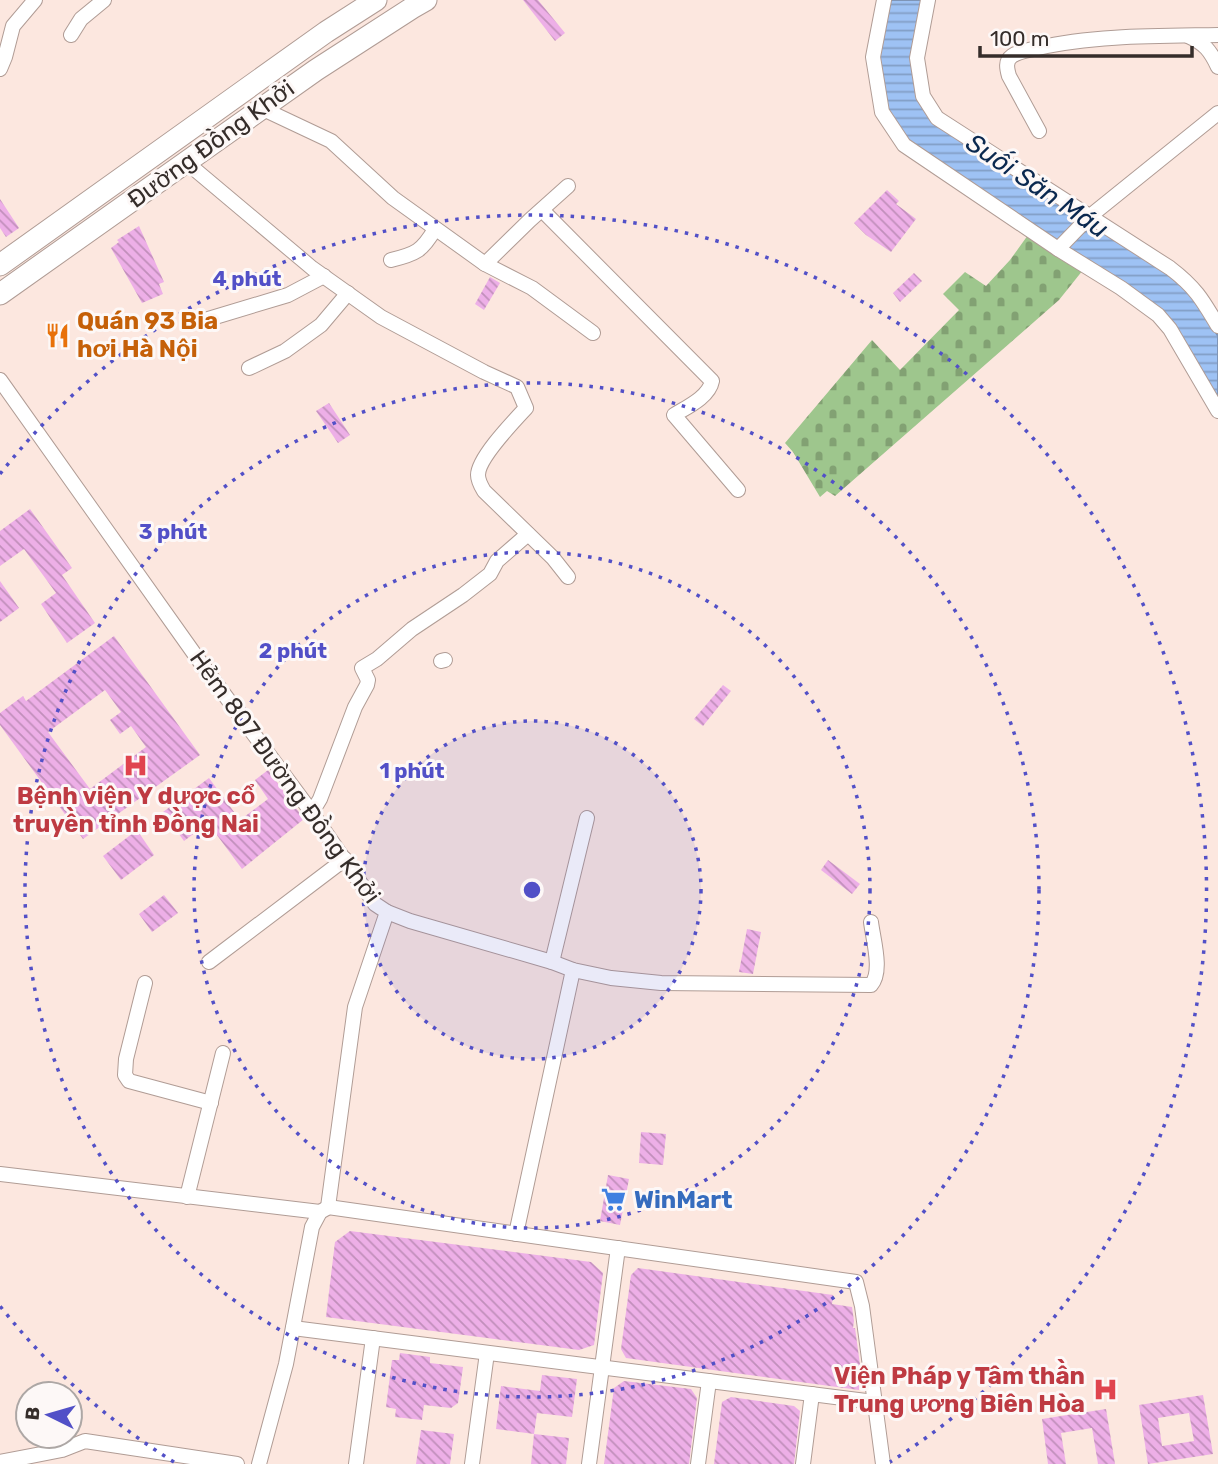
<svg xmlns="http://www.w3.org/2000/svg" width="1218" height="1464" font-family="Rubik,sans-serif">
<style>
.cemetery{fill:url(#cemetery-stones)}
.water{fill:url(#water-rules);stroke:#7e95b7;stroke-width:2}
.building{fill:url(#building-back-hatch);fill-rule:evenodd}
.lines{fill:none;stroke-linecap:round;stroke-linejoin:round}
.street-casing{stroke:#b09c95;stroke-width:16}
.secondary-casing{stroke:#b09c95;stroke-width:23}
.street{stroke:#fff;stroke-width:14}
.secondary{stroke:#fff;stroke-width:21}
.ring{fill:none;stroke:#5250c7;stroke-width:3.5;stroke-dasharray:3.5 7}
.labels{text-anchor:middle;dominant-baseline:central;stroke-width:6;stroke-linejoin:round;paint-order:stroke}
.street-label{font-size:24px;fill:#352d2a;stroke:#fdf8f7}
.food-label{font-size:24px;font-weight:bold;fill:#c56008;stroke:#fdf8f7;text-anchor:start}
.health-label{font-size:24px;font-weight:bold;fill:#be3a42;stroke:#fdf8f7}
.shop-label{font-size:24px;font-weight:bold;fill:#366cbe;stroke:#fdf8f7;text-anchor:start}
.water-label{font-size:26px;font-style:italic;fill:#0a284f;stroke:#fdf8f7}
.centre{fill:#5250c7;stroke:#fdf8f7;stroke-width:3.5}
.ring-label{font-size:21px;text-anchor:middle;font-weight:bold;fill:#5250c7;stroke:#fdf8f7;stroke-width:6;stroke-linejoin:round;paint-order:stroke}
</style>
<defs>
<pattern id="cemetery-stones" width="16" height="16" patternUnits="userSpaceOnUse" patternTransform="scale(1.75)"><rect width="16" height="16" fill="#9ec68d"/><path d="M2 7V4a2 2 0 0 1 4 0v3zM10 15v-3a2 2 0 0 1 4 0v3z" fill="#82a173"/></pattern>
<pattern id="water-rules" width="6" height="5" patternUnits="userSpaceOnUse" patternTransform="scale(1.75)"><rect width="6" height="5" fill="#9ec2f4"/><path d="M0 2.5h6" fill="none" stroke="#829ec6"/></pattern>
<pattern id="building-back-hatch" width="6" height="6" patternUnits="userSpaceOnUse" patternTransform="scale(1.75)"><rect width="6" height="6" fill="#edafe7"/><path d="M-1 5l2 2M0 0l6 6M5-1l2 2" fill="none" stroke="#c18fbb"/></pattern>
</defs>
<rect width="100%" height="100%" fill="#fce7df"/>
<!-- cemetery -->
<path class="cemetery" d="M1028 235 1083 270 1059 300 835 496 827 491 820 497 793 452 785 443 872 340 900 370 959 310 943 294 965 272 986 286 1010 260Z"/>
<!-- water -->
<path class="water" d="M889 0H923L918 98 1164 270 1195 297 1218 336V401L1186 348 1119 281 907 141 887 110 879 59Z"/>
<!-- building -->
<g class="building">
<path d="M523 0H538L565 33 555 41Z"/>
<path d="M887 190 899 201 896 204 916 219 891 252 866 235 854 223Z"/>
<path d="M0 199 19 228 6 237 0 228Z"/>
<path d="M139 226 164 282 159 284 163 294 142 303 111 248 119 242 117 240Z"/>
<path d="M914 273 922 281 900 302 893 293Z"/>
<path d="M490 277 500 283 484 310 475 304Z"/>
<path d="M329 403 350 435 338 443 316 411Z"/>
<path d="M30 509 72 568 62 575 95 623 67 643 41 604 56 593 24 549 0 566V531Z"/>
<path d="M0 581 19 608 0 622Z"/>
<path d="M114 636 200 755 83 839 0 725V713L23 696 26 701ZM105 690 121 712 110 720 120 734 131 726 146 747 90 789 48 732Z"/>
<path d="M723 685 731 691 703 726 694 719Z"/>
<path d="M268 770 304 819 242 869 208 823 184 841 163 812 209 778 240 820 268 799 255 780Z"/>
<path d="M137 830 154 855 121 880 103 856Z"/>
<path d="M828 860 860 884 852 894 821 870Z"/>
<path d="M164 895 178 913 152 932 139 914Z"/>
<path d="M747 929 761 932 753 974 739 972Z"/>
<path d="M641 1132 666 1134 663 1165 639 1163Z"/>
<path d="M608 1175 629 1179 620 1225 600 1221Z"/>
<path d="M350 1231 591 1262 603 1273 594 1345 579 1350 326 1317 335 1242Z"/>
<path d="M638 1268 833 1295 832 1304 852 1307 854 1321 853 1328H855L861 1372 859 1390 626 1358 621 1349 631 1275Z"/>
<path d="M400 1353 430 1357V1363L463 1367 458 1403 451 1408 424 1405 422 1420 395 1417 396 1409 386 1407 392 1360H399Z"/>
<path d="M542 1375 577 1379 572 1417 537 1413 534 1434 496 1429 501 1386 540 1391Z"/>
<path d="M624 1381 691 1389 697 1398 689 1464H604L614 1388Z"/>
<path d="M1203 1395 1213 1454 1148 1464 1139 1405ZM1189 1413 1194 1441 1162 1446 1158 1418Z"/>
<path d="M731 1397 794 1406 800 1411 794 1464H714L722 1402Z"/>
<path d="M1106 1409 1115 1464H1098L1092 1428 1061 1433 1066 1464H1048L1042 1419Z"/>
<path d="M421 1430 454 1434 450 1464H416Z"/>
<path d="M534 1434 569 1438 566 1464H531Z"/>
</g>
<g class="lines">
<defs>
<g id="street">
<path d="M884 0 873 57 882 112 904 145 1058 249 1121 288 1158 315 1170 329 1218 411"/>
<path d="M928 0 917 58 923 96 937 118 1170 268C1195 287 1202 299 1218 326"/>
<path d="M71 35 81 19 104 0"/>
<path d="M1188 36C1205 44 1210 50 1218 67"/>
<path d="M0 69 5 57 13 26 35 0"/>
<path d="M261 108 331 141 393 198 485 264 532 288 593 333"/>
<path d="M1039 131 1009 76C1007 69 1005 61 1012 56 1019 51 1030 50 1038 48 1093 35 1161 36 1218 35"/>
<path d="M186 162 312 268 381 317 484 372 517 387 526 408C514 421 478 458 478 475 478 481 481 486 484 491L553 558 568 577"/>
<path d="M542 210 712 381C709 397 687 407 674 415L738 490"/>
<path d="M1058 249 1089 217 1218 113"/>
<path d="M391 260C416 254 422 251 435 229"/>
<path d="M485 264 530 220 568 186"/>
<path d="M205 320 288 295 324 276"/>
<path d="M249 368 285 351 321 325 348 293"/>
<path d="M0 380 198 659 310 810 375 904 387 912 355 1007 328 1207"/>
<path d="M441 661 445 660"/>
<path d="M310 810 317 804 320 799 355 707 367 685 368 680 362 668 377 659 412 629 463 595 490 574 497 561 528 534"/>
<path d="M387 912 410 921 552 962 573 970 611 978 661 983 871 985C883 972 873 939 871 922"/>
<path d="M209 962 345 859"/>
<path d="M552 962 587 818"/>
<path d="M145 983 126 1059 125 1075 129 1081 211 1103"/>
<path d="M0 1174 320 1212"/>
<path d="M187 1197 223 1053"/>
<path d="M328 1207 856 1282 862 1306 883 1464"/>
<path d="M516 1234 573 970"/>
<path d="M293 1328 874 1402"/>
<path d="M0 1462 62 1450 85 1441 237 1464"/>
<path d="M259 1464 286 1364 312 1227 320 1212 327 1208"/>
<path d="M356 1464 373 1338"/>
<path d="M472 1464 487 1353"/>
<path d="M589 1464 618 1248"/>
<path d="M698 1464 709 1381"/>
<path d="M803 1464 812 1394"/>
</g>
<g id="secondary">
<path d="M0 265 326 32 376 0"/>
<path d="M0 294 316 70 412 8 426 0"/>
</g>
</defs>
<!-- street casing -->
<use href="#street" class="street-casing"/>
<!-- secondary casing -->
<use href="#secondary" class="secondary-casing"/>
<!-- street -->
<use href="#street" class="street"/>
<!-- secondary -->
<use href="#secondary" class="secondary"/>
</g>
<!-- distance rings -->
<circle cx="532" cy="890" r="169" fill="#5250c7" fill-opacity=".12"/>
<g class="ring">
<circle cx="532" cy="890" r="169"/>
<circle cx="532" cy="890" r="338"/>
<circle cx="532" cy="890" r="507"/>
<path d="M174 1462A675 675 0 0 1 0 1306M0 474A675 675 0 1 1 890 1462"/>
</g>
<!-- icons -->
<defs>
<symbol id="restaurant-bare" viewBox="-9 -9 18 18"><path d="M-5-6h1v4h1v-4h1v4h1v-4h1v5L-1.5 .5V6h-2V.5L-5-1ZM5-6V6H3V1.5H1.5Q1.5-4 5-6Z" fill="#e8710a" stroke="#fdf8f7" stroke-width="2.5" paint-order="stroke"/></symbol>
<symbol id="hospital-bare" viewBox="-9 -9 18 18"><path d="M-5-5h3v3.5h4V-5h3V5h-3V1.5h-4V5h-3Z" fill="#e0444e" stroke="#fdf8f7" stroke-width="2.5" paint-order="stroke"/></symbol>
<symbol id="supermarket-bare" viewBox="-9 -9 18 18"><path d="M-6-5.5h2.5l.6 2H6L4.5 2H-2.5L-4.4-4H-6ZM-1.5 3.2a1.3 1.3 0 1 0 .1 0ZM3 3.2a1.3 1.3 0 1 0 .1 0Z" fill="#3f7fe0" stroke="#fdf8f7" stroke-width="2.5" paint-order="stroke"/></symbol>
</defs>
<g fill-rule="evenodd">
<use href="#restaurant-bare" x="40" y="318" width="35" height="35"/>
<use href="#hospital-bare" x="118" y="748" width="35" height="35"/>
<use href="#supermarket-bare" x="596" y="1182" width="35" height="35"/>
<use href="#hospital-bare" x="1088" y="1372" width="35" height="35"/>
</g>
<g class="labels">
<!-- street labels -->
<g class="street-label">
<text transform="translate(211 144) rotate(-36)">Đường Đồng Khởi</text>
<text transform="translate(285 777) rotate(54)">Hẻm 807 Đường Đồng Khởi</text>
</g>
<!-- food labels -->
<g class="food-label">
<text x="77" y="321">Quán 93 Bia<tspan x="77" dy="28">hơi Hà Nội</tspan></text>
</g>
<!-- health labels -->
<g class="health-label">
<text x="136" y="796">Bệnh viện Y dược cổ<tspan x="136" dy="28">truyền tỉnh Đồng Nai</tspan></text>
<text x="1085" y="1376" text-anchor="end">Viện Pháp y Tâm thần<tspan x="1085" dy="28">Trung ương Biên Hòa</tspan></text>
</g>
<!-- shop labels -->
<g class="shop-label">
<text x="634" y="1200">WinMart</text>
</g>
<!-- water labels -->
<g class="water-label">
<text transform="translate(1037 186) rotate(34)">Suối Săn Máu</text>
</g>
</g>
<circle cx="532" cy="890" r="10" class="centre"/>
<g class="ring-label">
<text x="247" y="286">4 phút</text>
<text x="173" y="539">3 phút</text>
<text x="293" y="658">2 phút</text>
<text x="412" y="778">1 phút</text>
</g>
<!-- north arrow -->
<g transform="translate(49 1415) rotate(275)"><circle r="33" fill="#fdf8f7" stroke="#ada7a5" stroke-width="2"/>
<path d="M0-5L12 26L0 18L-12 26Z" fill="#5250c7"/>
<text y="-10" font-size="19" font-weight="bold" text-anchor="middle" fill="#352d2a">B</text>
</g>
<!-- scale -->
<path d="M980 46v10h212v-10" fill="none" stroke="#352d2a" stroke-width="3.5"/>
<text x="990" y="46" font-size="21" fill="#352d2a" stroke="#fdf8f7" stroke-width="5" paint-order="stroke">100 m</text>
</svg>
